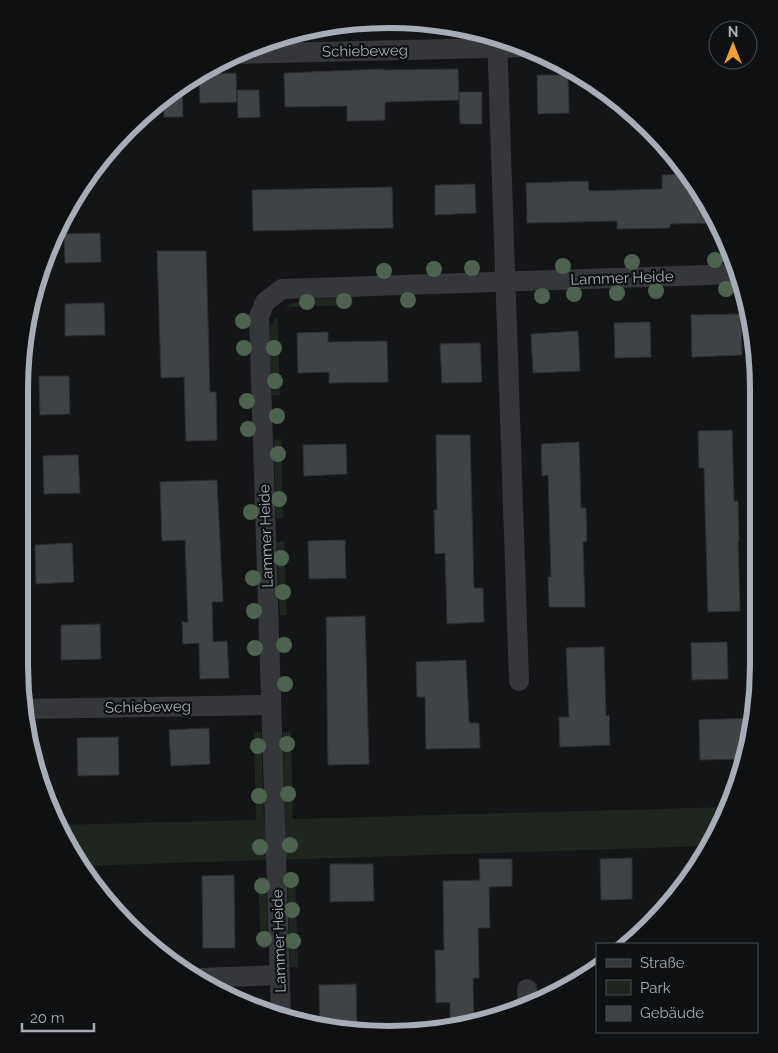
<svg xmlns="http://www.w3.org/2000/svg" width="778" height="1053" font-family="Raleway,sans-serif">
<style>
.green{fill:#1e261f}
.building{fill:#404346;stroke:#2e2f32}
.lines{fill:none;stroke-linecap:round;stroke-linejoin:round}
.street{stroke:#35373b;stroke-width:20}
.tree{fill:#4e634f}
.labels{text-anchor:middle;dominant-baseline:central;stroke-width:4.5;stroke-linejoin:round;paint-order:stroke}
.street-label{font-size:15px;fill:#a6adb7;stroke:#0f1011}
.rim{fill:none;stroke:#a6adb7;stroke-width:6}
</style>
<rect width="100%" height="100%" fill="#141516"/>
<!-- green -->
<g class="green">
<path d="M352 297 353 305 284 307C306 296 329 298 352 297Z"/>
<path d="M276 317 278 319 280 395H272L269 336 270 327Z"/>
<path d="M281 439 283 518H276L274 440Z"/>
<path d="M284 541 287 615H280L277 542Z"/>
<path d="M261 731 264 819H285L283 732 291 731 293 819 729 807 711 846 81 866 69 849 58 825 256 820 254 732Z"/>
<path d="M287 872H295L298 967H290Z"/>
<path d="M258 877H266L268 948 261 949Z"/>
</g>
<!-- building -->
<g class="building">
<path d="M384 69V70L458 69 459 100 385 102V120L347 121V106L285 107 284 73Z"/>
<path d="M236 73 237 102 200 103 199 74Z"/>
<path d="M537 75H568L569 113 538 114Z"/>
<path d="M182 84 183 117H164L163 96Z"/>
<path d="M237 90H259L260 117 238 118Z"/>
<path d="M459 92H482V124H460Z"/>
<path d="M689 174 717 223 670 224V228L617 229V221L527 223 526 183 588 181 589 191 662 189V175Z"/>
<path d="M475 184 476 213 435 215V185Z"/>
<path d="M392 187 393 228 253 231 252 190Z"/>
<path d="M100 233 101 262 65 263 64 234Z"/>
<path d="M157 251H206L210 392H216L217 440 186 441 184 377 161 378Z"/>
<path d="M104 303 105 335 65 336V304Z"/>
<path d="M741 314 742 355 692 357 691 315Z"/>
<path d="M650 322 651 357 615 358 614 323Z"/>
<path d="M578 331 580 371 533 373 531 334Z"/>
<path d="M328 332V342L387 341 388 382 329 383V372L298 373 297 333Z"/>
<path d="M480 343 482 382 442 383 440 344Z"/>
<path d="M39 376H69L70 414 40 415Z"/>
<path d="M732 430 734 501H738L739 541 738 542 740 611 708 612 704 468H699L698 431Z"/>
<path d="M436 435H470L474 588H483L484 622 447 624 445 553 435 554 434 510H437Z"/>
<path d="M579 442 581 508H586L587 541 583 542 585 607H549L548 577H551L548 475 542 476 541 444Z"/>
<path d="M346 444 347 474 304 476 303 445Z"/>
<path d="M78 455 80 493 44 494 43 456Z"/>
<path d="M217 480 223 602H212L213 642 227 641 229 678 200 679 199 643 183 644 182 622H188L185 540 162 541 160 482Z"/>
<path d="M345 540 346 578 309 579 308 541Z"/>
<path d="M72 543 74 582 36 584 35 545Z"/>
<path d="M365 616 369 764 328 765 326 617Z"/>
<path d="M100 624 101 659 61 660V625Z"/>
<path d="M727 642 728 679 692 680 691 643Z"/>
<path d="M604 647 606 716 609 715 610 745 560 747 559 717H569L566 648Z"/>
<path d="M466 660 469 723H479L480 748 426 749 425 697H417L416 662Z"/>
<path d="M752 718 744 759 700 760 699 720Z"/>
<path d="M209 728 210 764 171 766 169 730Z"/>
<path d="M118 737 119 775 78 776 77 738Z"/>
<path d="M632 858V899L601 900 600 859Z"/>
<path d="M479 859H512V886L489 887 490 928H478L479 978H473L474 1019 450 1025V1002L436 1003 435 950H444L443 881 480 880Z"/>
<path d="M330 864H373L374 901 330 902Z"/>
<path d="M234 875 235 948H203L202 876Z"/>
<path d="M356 984 357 1030 320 1027 319 985Z"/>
</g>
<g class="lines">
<!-- street -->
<g class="street">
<path d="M497 36 519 681"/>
<path d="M234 54 526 47"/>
<path d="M19 614 20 675"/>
<path d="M25 709 271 705"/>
<path d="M200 978 280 975"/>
<path d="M527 989 528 1007"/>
<path d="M281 1015 259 317 265 302 282 289 738 274"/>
</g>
</g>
<!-- trees -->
<g class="tree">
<circle cx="715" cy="260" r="8"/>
<circle cx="632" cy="262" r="8"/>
<circle cx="563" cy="266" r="8"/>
<circle cx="472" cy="268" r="8"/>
<circle cx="434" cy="269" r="8"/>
<circle cx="384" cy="271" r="8"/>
<circle cx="726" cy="289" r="8"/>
<circle cx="656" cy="291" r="8"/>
<circle cx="617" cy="293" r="8"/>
<circle cx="574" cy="294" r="8"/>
<circle cx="542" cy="296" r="8"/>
<circle cx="408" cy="300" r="8"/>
<circle cx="344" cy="301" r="8"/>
<circle cx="307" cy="302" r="8"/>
<circle cx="243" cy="321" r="8"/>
<circle cx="244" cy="348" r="8"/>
<circle cx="274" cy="348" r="8"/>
<circle cx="275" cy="381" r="8"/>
<circle cx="247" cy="401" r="8"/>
<circle cx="277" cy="416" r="8"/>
<circle cx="248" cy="429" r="8"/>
<circle cx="278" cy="454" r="8"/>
<circle cx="279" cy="499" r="8"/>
<circle cx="251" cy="512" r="8"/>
<circle cx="281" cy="558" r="8"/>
<circle cx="253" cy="578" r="8"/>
<circle cx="283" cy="592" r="8"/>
<circle cx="254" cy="611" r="8"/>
<circle cx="284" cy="645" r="8"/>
<circle cx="255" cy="648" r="8"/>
<circle cx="285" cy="684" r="8"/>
<circle cx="287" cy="744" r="8"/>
<circle cx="258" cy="746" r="8"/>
<circle cx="288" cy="794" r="8"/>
<circle cx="259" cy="796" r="8"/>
<circle cx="290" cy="845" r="8"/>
<circle cx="260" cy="847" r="8"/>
<circle cx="291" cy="880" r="8"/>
<circle cx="262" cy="886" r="8"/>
<circle cx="292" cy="910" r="8"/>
<circle cx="264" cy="939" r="8"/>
<circle cx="293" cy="941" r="8"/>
</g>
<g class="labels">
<!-- street labels -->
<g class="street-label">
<text transform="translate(365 51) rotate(-1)">Schiebeweg</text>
<text transform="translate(622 278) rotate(-2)">Lammer Heide</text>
<text transform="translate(266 536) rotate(-92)">Lammer Heide</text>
<text transform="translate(148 707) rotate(-1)">Schiebeweg</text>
<text transform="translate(279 941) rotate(-92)">Lammer Heide</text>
</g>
</g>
<!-- crop -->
<path d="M0 0H778V1053H0ZM389 28H389A361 361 0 0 1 750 389V665A361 361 0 0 1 389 1026H389A361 361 0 0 1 28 665V389A361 361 0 0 1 389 28Z" fill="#0f1011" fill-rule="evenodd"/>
<path class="rim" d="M389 28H389A361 361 0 0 1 750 389V665A361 361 0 0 1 389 1026H389A361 361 0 0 1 28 665V389A361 361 0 0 1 389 28Z"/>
<!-- legend -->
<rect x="596" y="943" width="162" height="90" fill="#0f1011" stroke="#4b4f53"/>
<rect x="606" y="959" width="25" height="8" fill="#35373b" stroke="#4b4f53"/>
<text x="640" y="968" font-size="15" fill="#a6adb7">Straße</text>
<rect x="606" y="980" width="25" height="15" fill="#1e261f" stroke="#4b4f53"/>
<text x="640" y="993" font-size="15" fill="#a6adb7">Park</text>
<rect x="606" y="1006" width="25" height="15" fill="#404346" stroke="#4b4f53"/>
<text x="640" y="1018" font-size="15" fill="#a6adb7">Gebäude</text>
<!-- north arrow -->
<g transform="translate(733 45)"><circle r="24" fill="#0f1011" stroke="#4b4f53"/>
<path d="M0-4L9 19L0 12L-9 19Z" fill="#f39e2f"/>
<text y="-8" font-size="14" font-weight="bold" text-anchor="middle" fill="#a6adb7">N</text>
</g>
<!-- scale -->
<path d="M22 1023v8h72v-8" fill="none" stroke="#a6adb7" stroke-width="2.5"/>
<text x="30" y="1023" font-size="15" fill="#a6adb7" stroke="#0f1011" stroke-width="4" paint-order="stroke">20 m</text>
</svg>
